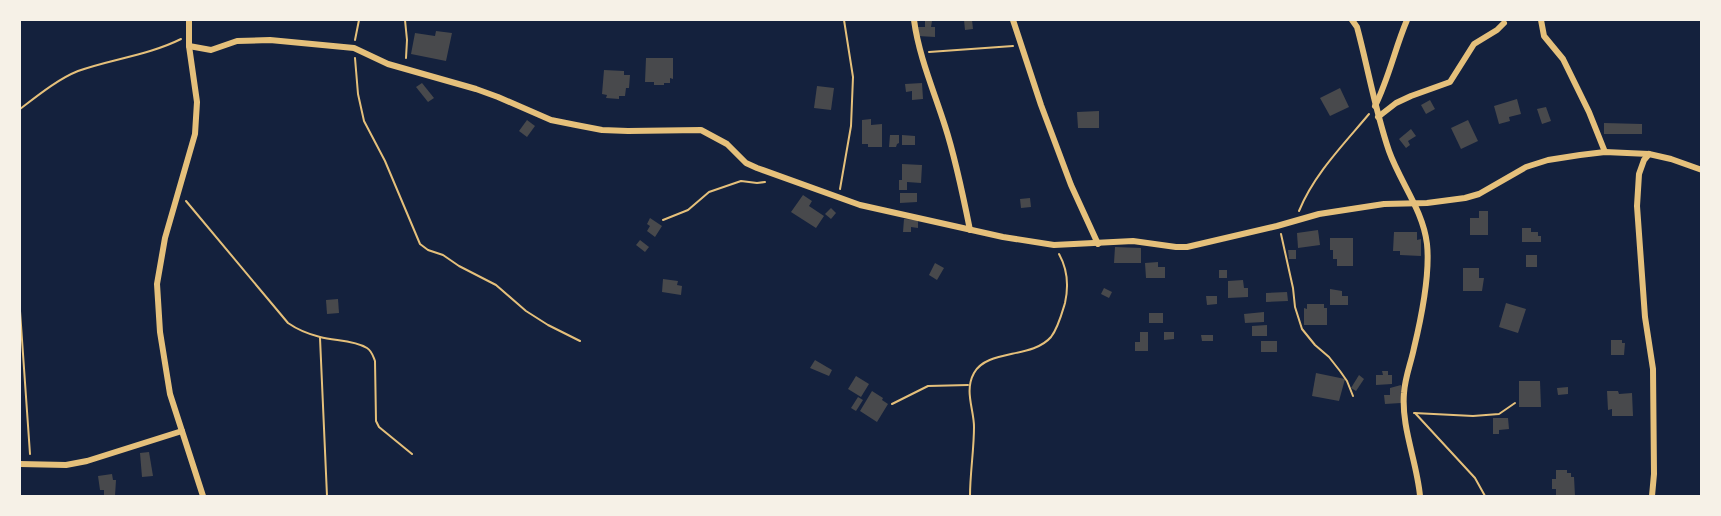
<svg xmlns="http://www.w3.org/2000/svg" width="1721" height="516" font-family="Merriweather,serif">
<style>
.building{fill:#48494c}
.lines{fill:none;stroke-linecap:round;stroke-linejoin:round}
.path{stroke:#e5c07b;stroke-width:2}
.minor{stroke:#e5c07b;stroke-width:6}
</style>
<rect width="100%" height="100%" fill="#14213d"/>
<!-- building -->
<g class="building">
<path d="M964 20H972L973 29 965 30Z"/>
<path d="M925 21H932L931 27H935V37L918 36V27H925Z"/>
<path d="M436 31 452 33 446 61 411 54 415 33 435 36Z"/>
<path d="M646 58H673V79L670 78V83H664V85H654V82H645Z"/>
<path d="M604 70 624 71V75H630L629 88H626L625 96H619V99L606 98 607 95 602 94Z"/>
<path d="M422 83 434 98 428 102 416 87Z"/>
<path d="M922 83 923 99 912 100V91L906 92 905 84Z"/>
<path d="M817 86 834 88 831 110 814 108Z"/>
<path d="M1340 88 1349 107 1330 116 1320 98Z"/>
<path d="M1517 99 1521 114 1509 117 1510 121 1499 124 1494 106Z"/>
<path d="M1430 100 1435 109 1426 114 1421 105Z"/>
<path d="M1546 107 1551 121 1542 124 1537 109Z"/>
<path d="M1099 111V128H1078L1077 112Z"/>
<path d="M871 119V125L882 124V147H868V144H862V120Z"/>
<path d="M527 120 535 126 527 137 519 131Z"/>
<path d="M1468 120 1478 141 1461 149 1451 128Z"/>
<path d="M1604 123 1642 124V134H1604Z"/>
<path d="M1411 129 1416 136 1408 141 1410 145 1406 148 1399 139Z"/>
<path d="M890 135H899V143L897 144 896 147H889Z"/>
<path d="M902 135 915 136V145H902Z"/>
<path d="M902 164 922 165 921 183 907 182V190H899V180H902Z"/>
<path d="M900 193H917V202L900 203Z"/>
<path d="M803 195 812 201 809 206 824 216 816 228 791 212Z"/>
<path d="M1030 198 1031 207 1021 208 1020 199Z"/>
<path d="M831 208 836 213 831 219 825 214Z"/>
<path d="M1479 211H1488V235H1470V218H1479Z"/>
<path d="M650 218 662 226 655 237 647 231 650 226 647 224Z"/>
<path d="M904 219 918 220V228L911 227V232H903Z"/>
<path d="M1522 228H1531V232H1538V236H1541V242H1522Z"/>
<path d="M1318 230 1320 245 1298 248 1297 233Z"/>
<path d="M1394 232H1417V240L1421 239V256L1400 255V251H1393Z"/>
<path d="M1330 238H1353V266H1337V259H1333V250H1330Z"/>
<path d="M640 240 649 247 645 252 636 245Z"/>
<path d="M1115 247 1141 248V263H1114Z"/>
<path d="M1288 250H1296V259H1289Z"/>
<rect x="1526" y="255" width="11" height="12"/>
<path d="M1158 262V267H1165V278H1146L1145 263Z"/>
<path d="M935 263 944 268 937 280 929 275Z"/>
<path d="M1463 268H1479V278H1484L1482 291H1463Z"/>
<rect x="1219" y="270" width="8" height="8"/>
<path d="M663 279 678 281 677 285 682 286 681 295 662 292Z"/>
<path d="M1243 280 1244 288H1248V297L1228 298V281Z"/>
<path d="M1104 288 1112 292 1109 298 1101 294Z"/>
<path d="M1330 289 1342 291V296H1348V305H1330Z"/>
<path d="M1287 292 1288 301 1266 302V293Z"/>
<path d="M1206 296H1217V304L1207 305Z"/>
<path d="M338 299 339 313 327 314 326 300Z"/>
<path d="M1506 303 1526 309 1518 333 1499 327Z"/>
<path d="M1307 304H1324V308H1327V325H1304V308L1307 309Z"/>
<path d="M1264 312V322L1245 323 1244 314Z"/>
<rect x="1149" y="313" width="14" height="10"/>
<path d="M1267 325V336H1252V326Z"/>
<path d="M1140 332H1148V351H1135V342H1140Z"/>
<path d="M1164 332H1174V339L1164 340Z"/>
<path d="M1201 335H1213V341H1202Z"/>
<path d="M1611 340H1622V343H1625L1624 355H1611Z"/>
<rect x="1261" y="341" width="16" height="11"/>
<path d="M815 360 832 370 829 376 810 368Z"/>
<path d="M1382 371H1388V375H1392V384L1376 385V375H1383Z"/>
<path d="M1316 373 1345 379 1339 401 1312 396Z"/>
<path d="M1359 375 1364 379 1356 391 1351 388Z"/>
<path d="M856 376 869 384 861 397 848 389Z"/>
<path d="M1519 381H1540L1541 407H1519Z"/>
<path d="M1401 385V403L1385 404 1384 395H1390V388Z"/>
<path d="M1568 387V394L1558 395 1557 388Z"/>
<path d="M872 391 883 398 882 400 888 404 877 422 860 411Z"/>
<path d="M1607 391H1618L1619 394 1632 393 1633 416H1612V409L1608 410Z"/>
<path d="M858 397 863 400 856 411 851 408Z"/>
<path d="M1493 418H1508L1509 429 1499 430V434H1493Z"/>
<path d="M149 452 153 476 142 477 140 453Z"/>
<path d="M1556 470H1567V473H1571V477H1574L1575 496H1556V489H1552V479H1556Z"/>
<path d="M112 474 113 480H116L115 496H104V490H100L98 476Z"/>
</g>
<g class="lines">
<!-- path -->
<g class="path">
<path d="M405 20 407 40 406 58"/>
<path d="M355 40 359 20"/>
<path d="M929 52 1013 46"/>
<path d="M355 58 358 94 364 121 385 161 420 244 428 250 443 255 459 266 496 285 526 311 548 325 580 341"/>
<path d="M20 109C37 96 58 79 78 71 112 59 149 55 181 39"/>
<path d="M840 189 851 126 853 77 844 20"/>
<path d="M186 201 288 323C298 330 308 334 320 337 335 341 354 340 367 348 372 351 373 356 375 361L376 421 379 427 412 454"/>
<path d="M1299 211C1314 174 1344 144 1369 114"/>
<path d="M663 220 688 210 709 192 741 181 757 183 765 182"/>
<path d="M1281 234 1293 288 1295 307 1302 329 1315 345 1329 357 1340 371 1347 381 1353 396"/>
<path d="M20 311 30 454"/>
<path d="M320 338 327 496"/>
<path d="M892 404 928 386 968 385"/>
<path d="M1414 413 1473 416 1499 414 1515 403"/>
<path d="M1415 413 1475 478 1485 496"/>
<path d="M970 496C970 473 974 450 974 427 974 409 964 391 974 373 987 349 1032 359 1051 337 1058 328 1062 313 1065 303 1069 285 1068 270 1059 254"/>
</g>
<!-- minor -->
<g class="minor">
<path d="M189 20V46L197 102 195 134 165 238 157 284 160 332 170 394 203 496"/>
<path d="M914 20C919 57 934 91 945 126 956 160 963 195 970 230"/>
<path d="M1013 20 1041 105 1071 185 1098 244"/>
<path d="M1352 20 1357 27C1368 68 1375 110 1389 151 1400 182 1423 210 1427 244 1430 273 1421 319 1414 348 1411 363 1405 377 1404 393 1401 427 1417 462 1420 496"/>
<path d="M1541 20 1544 36 1563 59 1589 112 1605 152"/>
<path d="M189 46 211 50 237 41 270 40 354 48 388 64 476 89 498 97 551 120 576 125 602 130 628 131 701 130 727 144 746 163 757 168 860 205 1003 237 1054 245 1133 241 1176 247H1187L1277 226 1319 214 1384 204 1427 203 1465 198 1479 194 1526 167 1548 160 1580 155 1605 152 1649 154 1671 159 1702 170"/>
<path d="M1375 106C1389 78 1395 48 1407 20"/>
<path d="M1378 117 1396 103 1411 96 1450 82 1474 44 1497 30 1504 23"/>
<path d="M1649 154 1644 160 1639 174 1637 206 1645 317 1653 369 1654 474 1652 496"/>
<path d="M20 464 66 465 87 461 182 431"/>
</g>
</g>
<!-- border -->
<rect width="1721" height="516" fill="none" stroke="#f6f1e7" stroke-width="42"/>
</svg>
